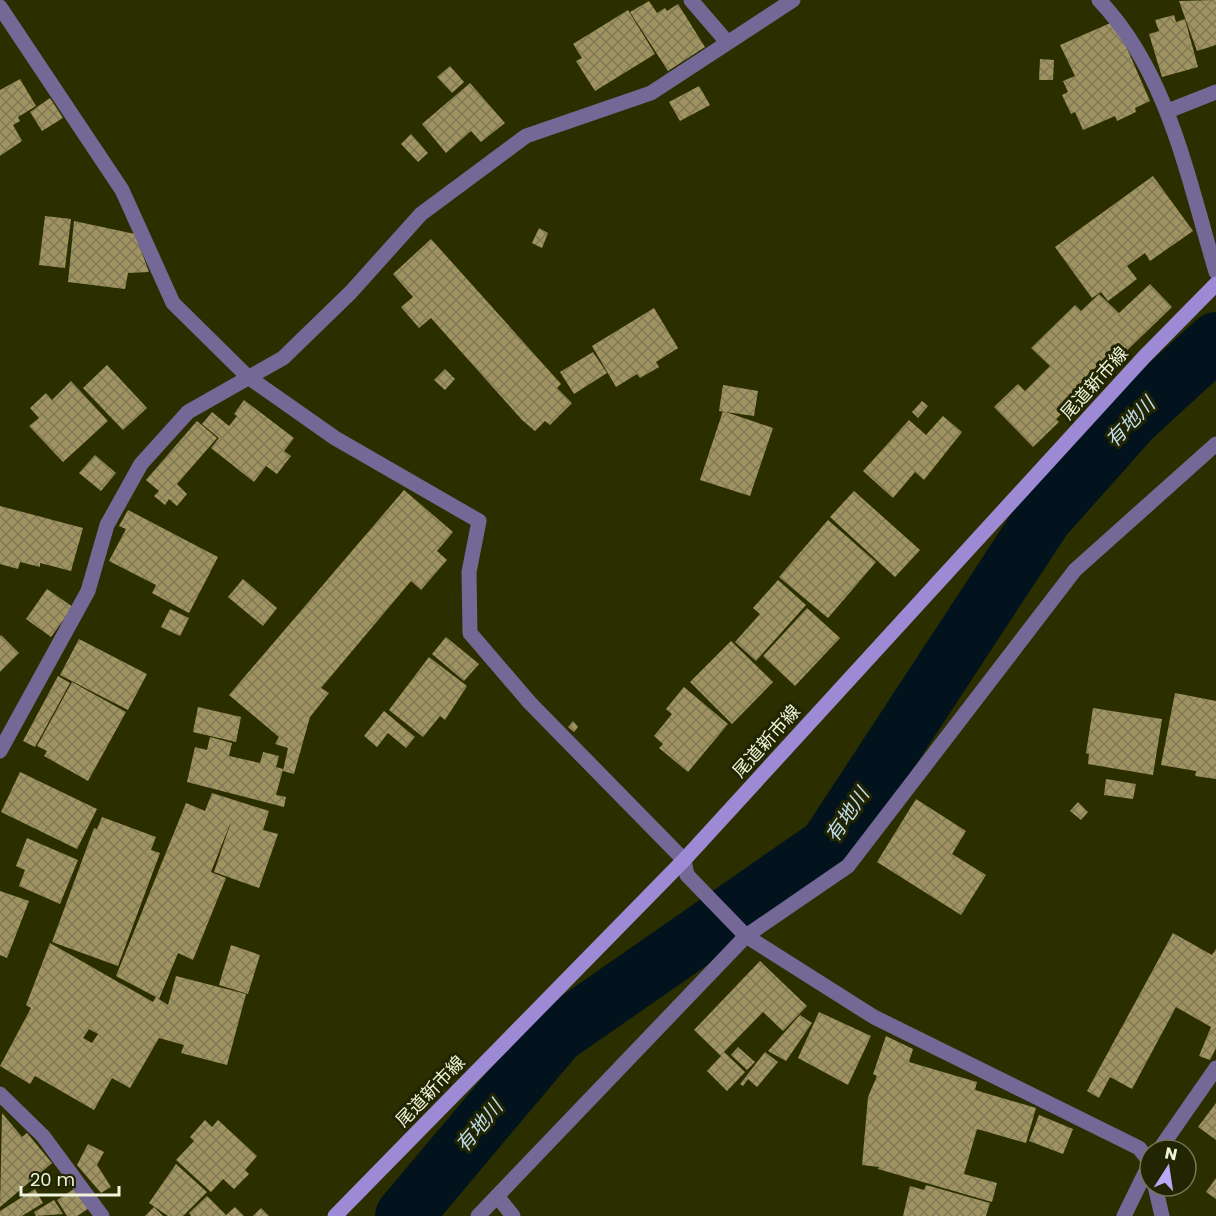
<svg xmlns="http://www.w3.org/2000/svg" width="1216" height="1216" font-family="Poppins,'Noto Sans JP',sans-serif">
<style>
.lines{fill:none;stroke-linecap:round;stroke-linejoin:round}
.river{stroke:#02131d;stroke-width:58}
.building{fill:url(#building-cross-hatch);fill-rule:evenodd}
.street{stroke:#746897;stroke-width:15}
.secondary{stroke:#9d8ad5;stroke-width:15}
.labels{text-anchor:middle;dominant-baseline:central;stroke-width:6;stroke-linejoin:round;paint-order:stroke}
.street-label{font-size:18px;fill:#eff4da;stroke:#212501}
.water-label{font-size:20px;font-style:italic;fill:#bfdbec;stroke:#212501}
</style>
<defs>
<pattern id="building-cross-hatch" width="8" height="8" patternUnits="userSpaceOnUse" patternTransform="scale(1.5)"><rect width="8" height="8" fill="#a09362"/><path d="M0 0l8 8M0 8l8-8" fill="none" stroke="#817956"/></pattern>
</defs>
<rect width="100%" height="100%" fill="#2b2f00"/>
<g class="lines">
<!-- river -->
<path class="river" d="M404 1216 556 1035 828 846 1043 518 1131 419 1216 341"/>
</g>
<!-- building -->
<g class="building">
<path d="M1216 0V45L1197 51 1179 1Z"/>
<path d="M649 1 657 13 665 8 667 11 678 4 705 47 668 71 630 12Z"/>
<path d="M628 10 655 54 595 91 576 61 582 58 573 44Z"/>
<path d="M1174 15 1176 22 1185 19 1198 67 1162 77 1149 34 1159 31 1155 20Z"/>
<path d="M1115 21 1150 101 1135 108 1136 112 1117 121 1115 116 1083 130 1075 112 1071 114 1062 95 1068 92 1063 81 1075 76 1060 45Z"/>
<path d="M1040 59 1054 60 1053 80H1039Z"/>
<path d="M450 66 464 82 452 93 437 77Z"/>
<path d="M20 79 36 106 18 117 20 121 13 125 22 141 0 156V90Z"/>
<path d="M470 83 505 123 481 142 471 131 446 153 422 124Z"/>
<path d="M699 86 710 105 680 121 669 102Z"/>
<path d="M50 98 63 118 42 131 30 112Z"/>
<path d="M411 134 428 153 418 162 401 144Z"/>
<path d="M1153 176 1193 231 1150 261 1145 253 1127 266 1137 279 1108 301 1101 292 1092 298 1055 247Z"/>
<path d="M45 216 71 219 65 268 39 265Z"/>
<path d="M74 221 135 234 149 272 128 273 125 289 68 282Z"/>
<path d="M539 228 548 233 542 248 532 243Z"/>
<path d="M431 239 561 384 557 388 572 403 550 425 545 421 535 431 522 420 431 318 419 328 401 307 413 297 393 274Z"/>
<path d="M1150 284 1172 307 1056 419 1059 422 1033 447 994 407 1018 384 1025 391 1050 366 1031 348 1075 305 1081 311 1099 294 1119 313Z"/>
<path d="M654 308 678 348 656 362 659 367 640 378 637 374 616 387 592 346Z"/>
<path d="M593 352 607 373 574 394 560 372Z"/>
<path d="M107 365 147 408 123 430 83 388Z"/>
<path d="M445 369 455 379 445 390 434 380Z"/>
<path d="M71 381 108 421 63 462 29 426 39 418 30 408 46 393 52 400Z"/>
<path d="M723 385 758 391 754 416 719 411Z"/>
<path d="M244 400 294 438 284 451 291 456 277 474 266 466 254 482 211 448 219 438 202 424 212 412 229 426 237 416 234 414Z"/>
<path d="M922 401 928 406 918 418 912 412Z"/>
<path d="M723 411 773 428 750 496 700 480Z"/>
<path d="M943 416 962 432 924 480 915 472 893 498 863 471 909 420 926 435Z"/>
<path d="M197 421 217 438 177 484 187 494 177 506 169 499 165 505 154 496 159 491 146 480Z"/>
<path d="M95 455 116 473 101 491 79 473Z"/>
<path d="M404 490 453 532 437 551 447 560 421 590 411 581 321 688 329 693 310 717 294 774 283 771 288 748 275 744 279 737 229 695Z"/>
<path d="M854 491 920 550 895 577 830 517Z"/>
<path d="M0 506 83 528 71 571 40 563V567L20 562 18 569 0 564Z"/>
<path d="M128 510 218 557 189 613 152 593 156 585 109 561 126 529 119 526Z"/>
<path d="M828 520 876 562 828 618 779 577Z"/>
<path d="M243 579 277 608 263 626 228 597Z"/>
<path d="M778 580 806 605 756 661 735 642 760 614 753 608Z"/>
<path d="M47 589 73 607 51 637 26 619Z"/>
<path d="M807 608 840 638 795 686 763 656Z"/>
<path d="M170 609 189 618 180 636 161 627Z"/>
<path d="M1 635 19 653 0 672V636Z"/>
<path d="M446 637 479 664 464 681 432 654Z"/>
<path d="M79 639 147 674 128 710 60 675Z"/>
<path d="M731 641 773 682 732 724 690 682Z"/>
<path d="M429 657 467 686 445 720 440 716 423 737 389 710Z"/>
<path d="M58 676 70 683 35 747 23 741Z"/>
<path d="M72 682 126 712 88 781 44 756 47 751 37 746Z"/>
<path d="M684 687 728 724 688 772 659 748 663 744 654 736 672 714 666 709Z"/>
<path d="M1175 693 1216 701V779L1195 776 1196 771 1161 765Z"/>
<path d="M198 707 241 717 236 742 193 732Z"/>
<path d="M1093 708 1162 719 1153 775 1088 764 1089 754 1086 753Z"/>
<path d="M384 711 415 737 406 748 388 733 377 747 364 736Z"/>
<path d="M573 721 578 727 574 732 568 727Z"/>
<path d="M210 737 232 743 229 756 260 763 263 752 279 756 276 767 283 769 276 795 286 797 284 807 187 782 195 747 207 750Z"/>
<path d="M20 772 97 809 77 849 1 812Z"/>
<path d="M1106 779 1136 784 1133 799 1104 795Z"/>
<path d="M212 793 269 811 263 830 278 834 259 888 214 872 232 819 211 872 226 878 193 960 178 953 159 999 168 1005 176 976 246 994 227 1065 181 1053 184 1045 159 1038 130 1088 112 1078 94 1110 35 1076 30 1084 0 1066 31 1008 26 1005 50 943 153 1002 156 997 116 976 186 803 205 811ZM89 1029 98 1034 92 1043 83 1038Z"/>
<path d="M916 799 966 831 952 854 986 875 961 915 877 862Z"/>
<path d="M1078 802 1088 812 1081 820 1070 811Z"/>
<path d="M102 817 156 837 151 850 160 853 118 966 52 942 94 828 97 829Z"/>
<path d="M27 838 78 860 60 904 19 886 25 870 16 866Z"/>
<path d="M0 891 29 901 7 958 0 955Z"/>
<path d="M1173 933 1212 955 1216 949V1048L1210 1060 1199 1056 1211 1027 1176 1007 1132 1089 1110 1077 1099 1098 1087 1091Z"/>
<path d="M231 945 260 955 248 994 219 985Z"/>
<path d="M760 961 807 1006 783 1031 763 1012 724 1052 745 1072 727 1091 707 1071 721 1056 694 1030Z"/>
<path d="M819 1012 871 1036 848 1085 798 1058Z"/>
<path d="M800 1015 812 1023 786 1061 768 1051Z"/>
<path d="M886 1036 913 1049 909 1062 977 1082 975 1090 1036 1108 1026 1143 977 1129 964 1174 997 1183 992 1202 878 1169 879 1167 862 1165 868 1097 877 1076 873 1074Z"/>
<path d="M738 1047 755 1062 747 1070 731 1055Z"/>
<path d="M765 1052 778 1062 757 1087 748 1079 743 1086 740 1084Z"/>
<path d="M1216 1103V1140L1198 1127Z"/>
<path d="M2 1113 22 1137 27 1133 52 1163 0 1207Z"/>
<path d="M1039 1115 1073 1129 1063 1154 1029 1141Z"/>
<path d="M205 1120 212 1127 218 1120 257 1156 245 1170 249 1174 234 1189 223 1179 211 1192 176 1160 194 1141 190 1137Z"/>
<path d="M88 1144 104 1152 97 1165 111 1187 101 1193 77 1165Z"/>
<path d="M176 1164 207 1192 183 1216H168L149 1203Z"/>
<path d="M1216 1178V1199L1206 1192Z"/>
<path d="M926 1185 990 1203 986 1216H903L910 1186 924 1190Z"/>
<path d="M35 1189 43 1203 22 1216H0V1211Z"/>
<path d="M74 1189 88 1209 77 1216H67L57 1200Z"/>
<path d="M207 1196 226 1215 235 1207 244 1216H191L189 1213Z"/>
<path d="M54 1200 63 1214 36 1216 34 1212Z"/>
<path d="M154 1207 163 1216H145Z"/>
<path d="M261 1208 269 1216H253Z"/>
</g>
<g class="lines">
<!-- street -->
<g class="street">
<path d="M691 0 727 42"/>
<path d="M1099 0C1168 72 1188 179 1216 272"/>
<path d="M0 7 122 190 173 303 248 377 335 438 479 521 469 572 470 633 530 703 684 860 687 875 746 936 874 1017 1139 1148 1150 1162"/>
<path d="M1168 111 1216 92"/>
<path d="M0 751 88 591 107 525 141 464 188 412 283 358 351 292 421 214 526 136 651 93 793 0"/>
<path d="M0 1094 43 1136 102 1216"/>
<path d="M1159 1150 1216 1068"/>
<path d="M1155 1186 1162 1216"/>
<path d="M497 1196 513 1216"/>
<path d="M478 1216 746 936 848 866 1075 570 1216 444"/>
<path d="M1124 1216 1150 1163"/>
</g>
<!-- secondary -->
<path class="secondary" d="M335 1216 684 860 1145 356 1216 284"/>
</g>
<g class="labels">
<!-- street labels -->
<g class="street-label">
<text transform="translate(1094 383) rotate(-48)">尾道新市線</text>
<text transform="translate(766 741) rotate(-48)">尾道新市線</text>
<text transform="translate(430 1091) rotate(-46)">尾道新市線</text>
</g>
<!-- water labels -->
<g class="water-label">
<text transform="translate(1130 422) rotate(-46)">有地川</text>
<text transform="translate(847 815) rotate(-56)">有地川</text>
<text transform="translate(479 1126) rotate(-50)">有地川</text>
</g>
</g>
<!-- north arrow -->
<g transform="translate(1168 1168) rotate(12)"><circle r="28" fill="#212501" stroke="#737858" stroke-width="1.5"/>
<path d="M0-4.5L10 22L0 15L-10 22Z" fill="#bca9f5"/>
<text y="-9" font-size="16" font-weight="bold" text-anchor="middle" fill="#eff4da">N</text>
</g>
<!-- scale -->
<path d="M21 1186v9h98v-9" fill="none" stroke="#eff4da" stroke-width="3"/>
<text x="30" y="1186" font-size="18" fill="#eff4da" stroke="#212501" stroke-width="4.5" paint-order="stroke">20 m</text>
</svg>
